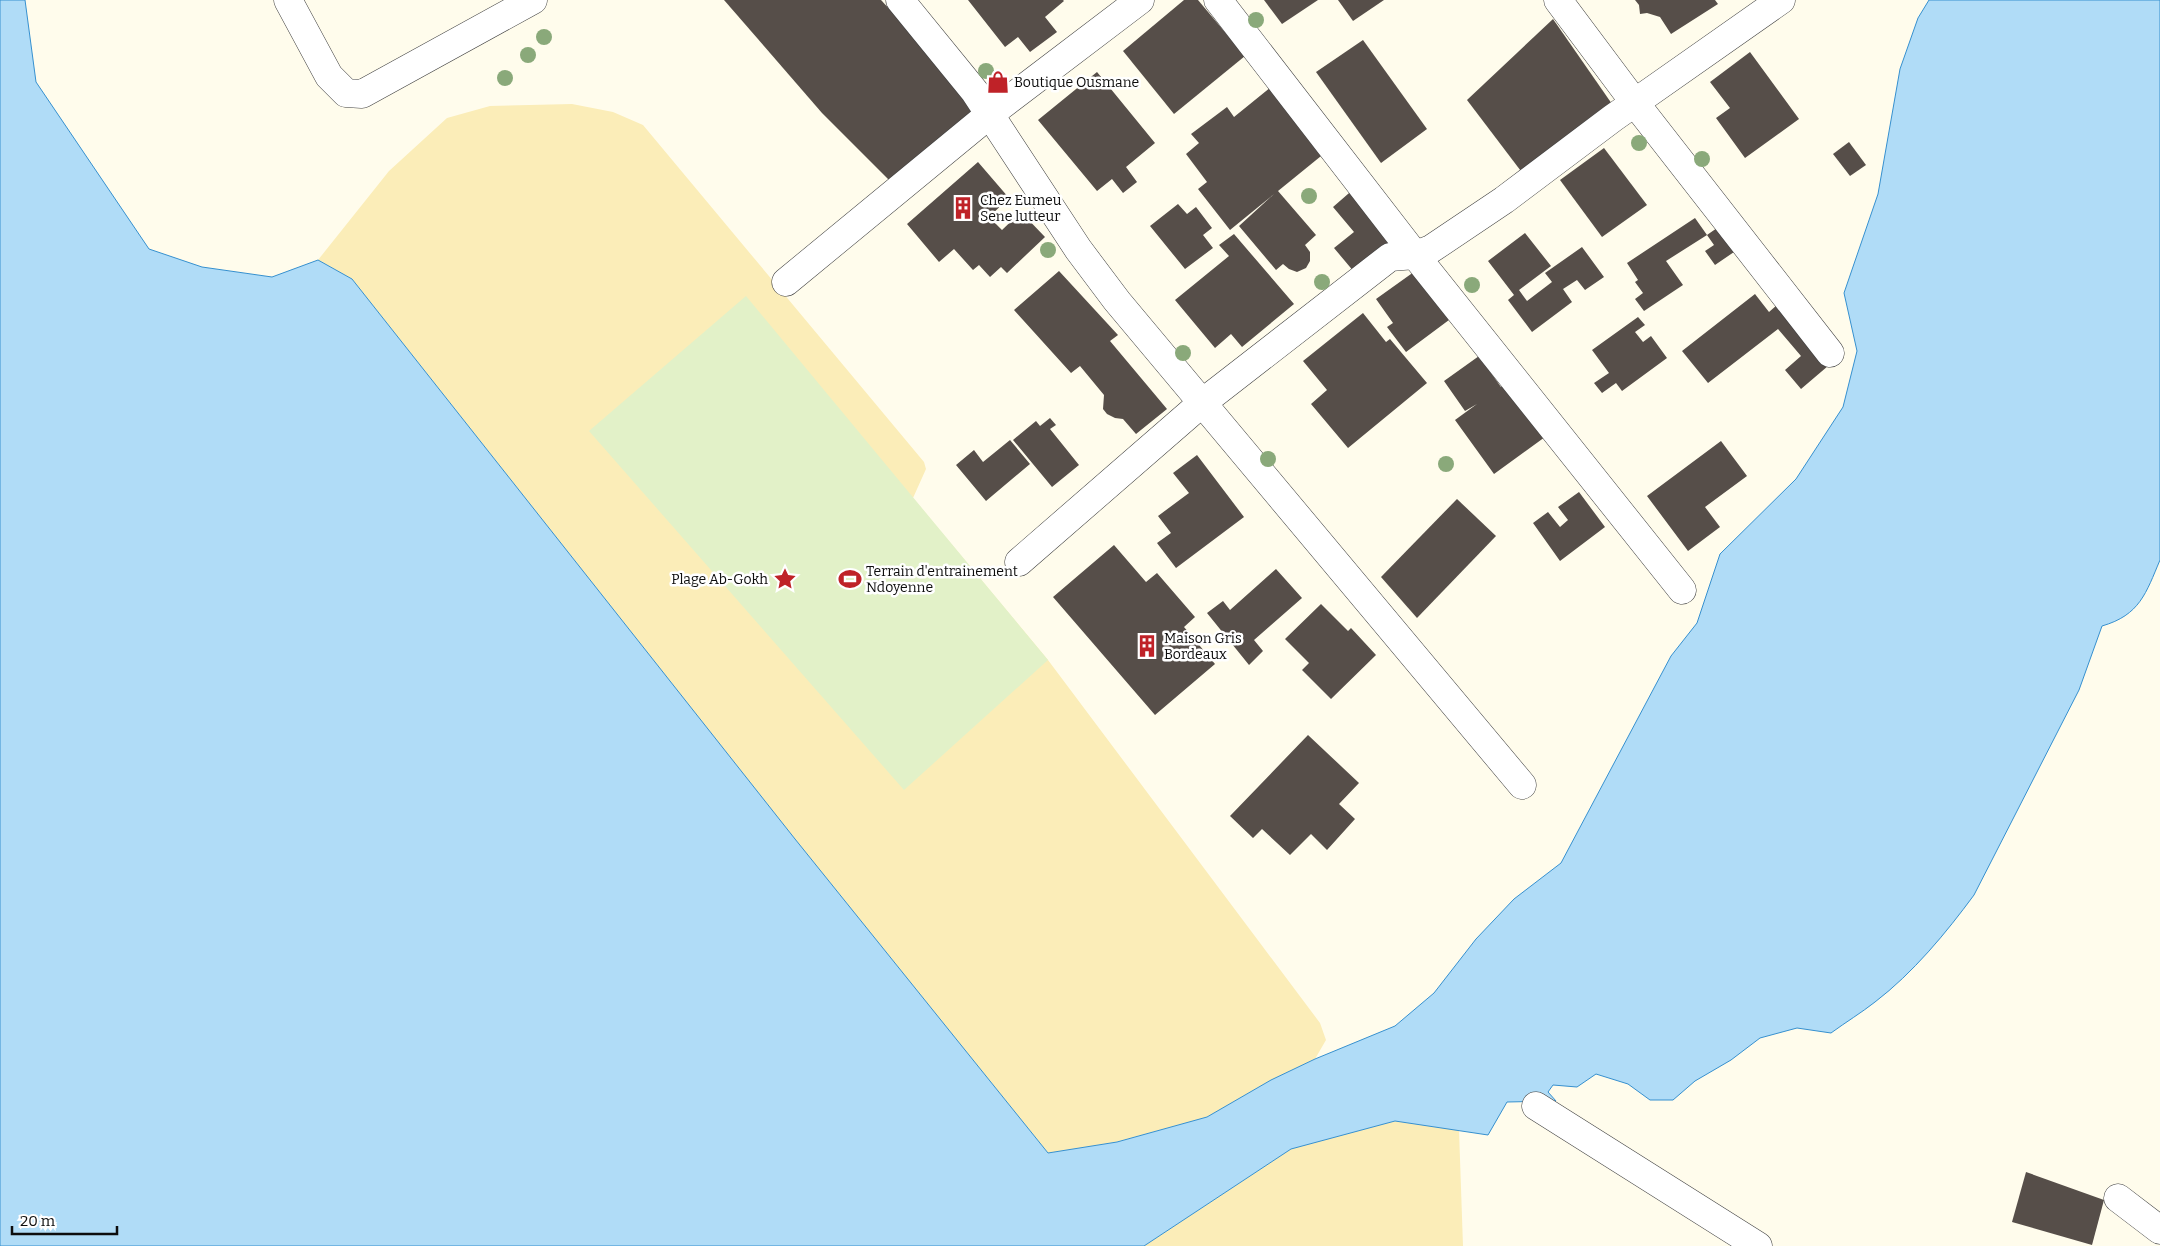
<svg xmlns="http://www.w3.org/2000/svg" width="2160" height="1246" font-family="Bitter,serif">
<style>
.sand{fill:#fbedb8}
.pitch{fill:#e2f1c8}
.water{fill:#b0dcf7;stroke:#3690cf}
.building{fill:#564e49}
.lines{fill:none;stroke-linecap:round;stroke-linejoin:round}
.minor-casing{stroke:#404040;stroke-width:29}
.minor{stroke:#fff;stroke-width:28}
.tree{fill:#8aa97a}
.labels{text-anchor:middle;dominant-baseline:central;stroke-width:5;stroke-linejoin:round;paint-order:stroke}
.poi-label{font-size:14px;fill:#0d0d0d;stroke:#fff;text-anchor:start}
</style>
<rect width="100%" height="100%" fill="#fffcec"/>
<!-- sand -->
<g class="sand">
<path d="M572 104 613 112 643 125 924 462 926 469 913 498 1048 660 1320 1023 1326 1040 1315 1059 1271 1080 1207 1117 1116 1142 1048 1153 795 839 352 279 318 260 389 171 447 118 490 106Z"/>
<path d="M1395 1121 1459 1130 1463 1246H1144L1291 1149Z"/>
</g>
<!-- pitch -->
<path class="pitch" d="M746 296 1048 660 904 790 589 431Z"/>
<!-- water -->
<path class="water" d="M0 0H25L36 82 149 249 202 267 272 277 318 260 352 279 795 839 1048 1153 1117 1142 1207 1117 1271 1080 1315 1059 1395 1026 1434 993 1476 939 1514 899 1561 863 1671 656 1697 623 1720 554 1796 479 1843 407 1857 351 1844 293 1878 194 1900 69 1918 18 1929 0H2160V560C2146 593 2140 615 2102 626L2079 690 1974 895C1946 933 1913 973 1875 1002 1861 1013 1846 1022 1831 1033L1797 1028 1760 1038 1731 1060 1695 1081 1673 1100H1650L1628 1084 1596 1074 1577 1087 1553 1085 1548 1092 1556 1101 1507 1102 1488 1135 1395 1121 1291 1149 1144 1246H0Z"/>
<!-- building -->
<g class="building">
<path d="M724 0H881L978 105 893 184 822 113Z"/>
<path d="M968 0H1063L1064 1 1045 17 1057 32 1030 52 1018 37 1005 47Z"/>
<path d="M1184 0H1198L1245 56 1174 114 1123 51Z"/>
<path d="M1264 0H1318L1282 24Z"/>
<path d="M1338 0H1384L1353 21Z"/>
<path d="M1635 0H1715L1718 4 1671 34 1660 17 1647 13 1640 14 1639 5Z"/>
<path d="M1553 19 1612 104 1527 179 1467 100Z"/>
<path d="M1363 40 1427 129 1381 163 1316 72Z"/>
<path d="M1750 52 1799 119 1745 158 1716 118 1730 108 1710 82Z"/>
<path d="M1097 72 1155 143 1126 167 1137 182 1123 193 1112 179 1097 191 1038 120Z"/>
<path d="M1271 87 1326 152 1278 191 1316 235 1305 245 1310 252V261L1306 268 1297 272 1289 269 1283 264 1276 270 1239 226 1274 194 1230 230 1198 189 1207 182 1186 154 1199 143 1191 134 1227 107 1234 117Z"/>
<path d="M1849 142 1866 165 1850 176 1833 154Z"/>
<path d="M1604 148 1647 205 1602 237 1560 180Z"/>
<path d="M978 162 1009 198 989 217 1002 230 1021 212 1045 237 1007 273 1001 267 990 277 979 265 973 270 954 249 939 262 907 224Z"/>
<path d="M1356 187 1398 238 1355 273 1334 248 1354 232 1333 207Z"/>
<path d="M1178 204 1187 214 1196 207 1212 228 1203 235 1213 248 1185 269 1150 226Z"/>
<path d="M1695 218 1707 235 1666 261 1683 285 1644 311 1635 299 1643 293 1635 282 1638 280 1627 263Z"/>
<path d="M1717 228 1734 252 1715 265 1705 251 1714 245 1707 235Z"/>
<path d="M1525 233 1551 266 1519 290 1527 301 1552 282 1545 273 1582 247 1604 277 1585 290 1577 280 1563 289 1572 302 1532 332 1508 300 1514 295 1488 261Z"/>
<path d="M1234 234 1294 304 1242 347 1231 334 1215 348 1175 300 1229 256 1219 245Z"/>
<path d="M1418 269 1453 317 1406 352 1387 327 1393 323 1376 299Z"/>
<path d="M1059 271 1118 335 1110 341 1167 409 1136 434 1123 419 1115 418 1107 414 1103 409 1104 395 1080 366 1071 373 1014 310Z"/>
<path d="M1755 294 1769 312 1777 305 1828 366 1801 389 1785 370 1801 356 1778 329 1708 383 1682 351Z"/>
<path d="M1363 313 1386 342 1390 339 1427 383 1348 448 1311 404 1327 390 1303 361Z"/>
<path d="M1638 317 1645 325 1635 332 1643 342 1651 336 1667 358 1622 391 1616 383 1602 393 1594 383 1609 373 1592 350Z"/>
<path d="M1479 356 1501 387 1506 383 1545 437 1494 474 1455 420 1477 404 1465 411 1444 381Z"/>
<path d="M1050 418 1056 425 1050 429 1079 465 1052 487 1013 440 1036 421 1040 426Z"/>
<path d="M1010 440 1030 464 986 501 956 465 974 450 983 462Z"/>
<path d="M1721 441 1747 476 1705 507 1720 527 1688 551 1647 496Z"/>
<path d="M1197 455 1244 517 1176 568 1157 543 1171 533 1158 516 1189 493 1173 473Z"/>
<path d="M1579 492 1605 527 1560 561 1533 523 1548 512 1560 527 1568 520 1558 507Z"/>
<path d="M1457 499 1496 536 1417 618 1381 577Z"/>
<path d="M1114 545 1146 582 1157 573 1195 617 1184 627 1215 664 1155 715 1053 597Z"/>
<path d="M1276 569 1302 598 1254 640 1263 651 1249 665 1207 613 1223 601 1230 610Z"/>
<path d="M1321 604 1348 631 1351 628 1376 655 1331 699 1302 670 1309 663 1285 639Z"/>
<path d="M1308 735 1359 783 1339 804 1355 819 1327 850 1311 834 1290 855 1262 829 1253 838 1230 816Z"/>
<path d="M2026 1172 2104 1200 2092 1245 2012 1222Z"/>
</g>
<g class="lines">
<defs>
<g id="minor">
<path d="M288 0 329 76 346 93 362 94 533 0"/>
<path d="M900 0 975 92 1078 249 1117 301 1522 785"/>
<path d="M1218 0 1415 255 1682 590"/>
<path d="M1558 0 1635 103 1830 353"/>
<path d="M786 282 990 114 1140 0"/>
<path d="M1019 562 1202 403 1390 257 1415 255 1431 249 1504 200 1613 118 1781 0"/>
<path d="M1536 1106 1758 1246"/>
<path d="M2118 1198 2160 1230"/>
</g>
</defs>
<!-- minor casing -->
<use href="#minor" class="minor-casing"/>
<!-- minor -->
<use href="#minor" class="minor"/>
</g>
<!-- trees -->
<g class="tree">
<circle cx="1256" cy="20" r="8"/>
<circle cx="544" cy="37" r="8"/>
<circle cx="528" cy="55" r="8"/>
<circle cx="986" cy="71" r="8"/>
<circle cx="505" cy="78" r="8"/>
<circle cx="1639" cy="143" r="8"/>
<circle cx="1702" cy="159" r="8"/>
<circle cx="1309" cy="196" r="8"/>
<circle cx="1048" cy="250" r="8"/>
<circle cx="1322" cy="282" r="8"/>
<circle cx="1472" cy="285" r="8"/>
<circle cx="1183" cy="353" r="8"/>
<circle cx="1268" cy="459" r="8"/>
<circle cx="1446" cy="464" r="8"/>
</g>
<!-- icons -->
<defs>
<symbol id="shop-bare" viewBox="-9 -9 18 18"><path d="M-5-2.5h2.3a2.7 3.5 0 0 1 5.4 0H5L5.5 6h-11ZM-1.5-2.5h3a1.5 2.3 0 0 0-3 0Z" fill="#bf2228" stroke="#fff" stroke-width="2.5" paint-order="stroke"/></symbol>
<symbol id="building-bare" viewBox="-9 -9 18 18"><path d="M-4-6H4V6H1V3H-1V6H-4ZM-2.5-4.3h1.7v1.8h-1.7ZM.8-4.3h1.7v1.8H.8ZM-2.5-1h1.7V.8h-1.7ZM.8-1h1.7V.8H.8Z" fill="#bf2228" stroke="#fff" stroke-width="2.5" paint-order="stroke"/></symbol>
<symbol id="sight-bare" viewBox="-9 -9 18 18"><path d="M0-6L1.8-2.2L6-1.7L2.9 1.2L3.7 5.4L0 3.3L-3.7 5.4L-2.9 1.2L-6-1.7L-1.8-2.2Z" fill="#bf2228" stroke="#fff" stroke-width="2.5" paint-order="stroke"/></symbol>
<symbol id="stadium-bare" viewBox="-9 -9 18 18"><path d="M0-5a6.5 5 0 1 0 0 10a6.5 5 0 1 0 0-10ZM-3.5-1.8h7v3.6h-7Z" fill="#bf2228" stroke="#fff" stroke-width="2.5" paint-order="stroke"/></symbol>
</defs>
<g fill-rule="evenodd">
<use href="#shop-bare" x="982" y="66" width="32" height="32"/>
<use href="#building-bare" x="947" y="192" width="32" height="32"/>
<use href="#sight-bare" x="769" y="563" width="32" height="32"/>
<use href="#stadium-bare" x="834" y="563" width="32" height="32"/>
<use href="#building-bare" x="1131" y="630" width="32" height="32"/>
</g>
<g class="labels">
<!-- poi labels -->
<g class="poi-label">
<text x="1014" y="82">Boutique Ousmane</text>
<text x="980" y="200">Chez Eumeu<tspan x="980" dy="16">Sene lutteur</tspan></text>
<text x="866" y="571">Terrain d'entrainement<tspan x="866" dy="16">Ndoyenne</tspan></text>
<text x="768" y="579" text-anchor="end">Plage Ab-Gokh</text>
<text x="1164" y="638">Maison Gris<tspan x="1164" dy="16">Bordeaux</tspan></text>
</g>
</g>
<!-- scale -->
<path d="M12 1226v8h105v-8" fill="none" stroke="#0d0d0d" stroke-width="2.5"/>
<text x="20" y="1226" font-size="15" fill="#0d0d0d" stroke="#ffffff" stroke-width="4" paint-order="stroke">20 m</text>
</svg>
